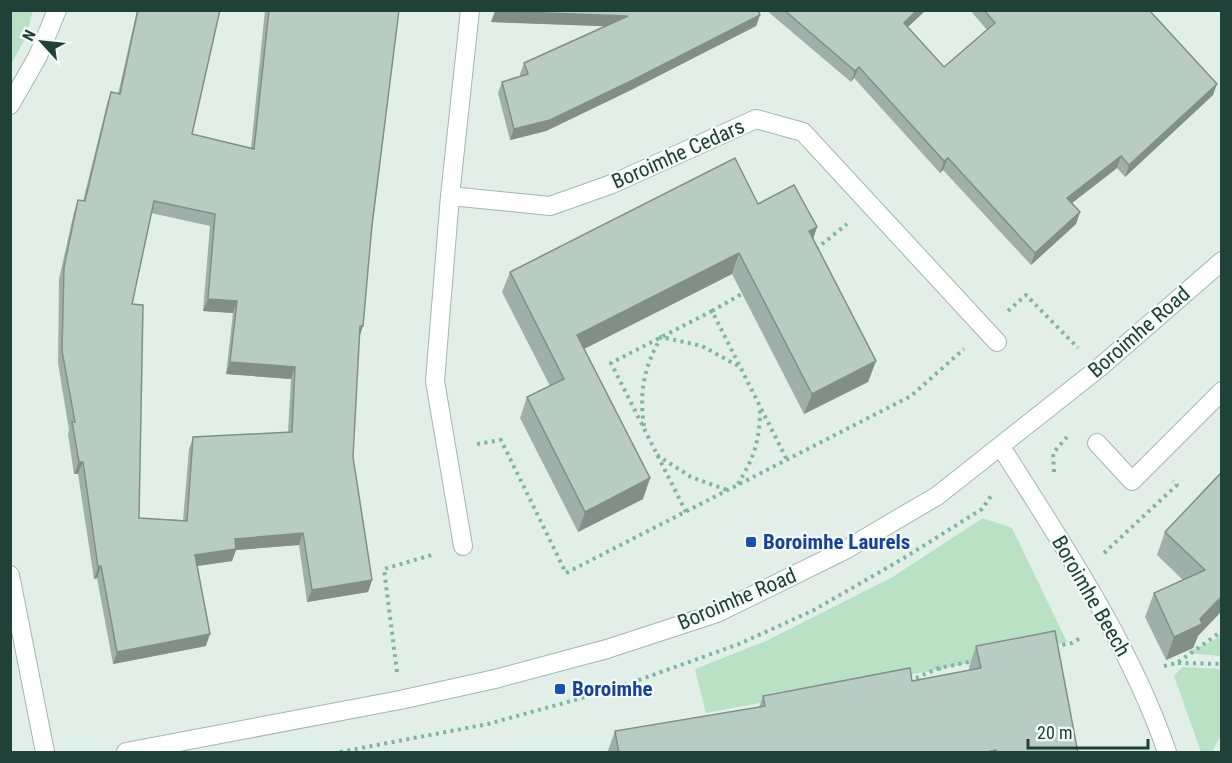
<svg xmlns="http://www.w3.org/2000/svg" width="1232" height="763" font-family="'Roboto Condensed',sans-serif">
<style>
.green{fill:#b8e2c3}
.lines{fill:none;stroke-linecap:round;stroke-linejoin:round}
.minor-casing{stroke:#a4b7b0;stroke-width:20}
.path{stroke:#7eb5a3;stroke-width:4;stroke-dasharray:3 4.5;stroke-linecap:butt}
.minor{stroke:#fff;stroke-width:18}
.wall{fill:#9fafa9;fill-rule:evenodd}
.shaded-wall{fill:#828f89}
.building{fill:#b9ccc4;stroke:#828f89;stroke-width:1.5;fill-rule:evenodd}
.transit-dot{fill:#1a4fb4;stroke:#f3faf6;stroke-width:2}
.labels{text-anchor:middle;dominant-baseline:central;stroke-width:4.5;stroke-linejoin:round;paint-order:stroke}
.street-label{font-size:21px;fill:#1f4138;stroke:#f3faf6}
.transit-label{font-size:21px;font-weight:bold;fill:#164399;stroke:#f3faf6;text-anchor:start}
</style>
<rect width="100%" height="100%" fill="#e2eee8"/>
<!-- green -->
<g class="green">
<path d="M11 10 33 11 25 39 11 64Z"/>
<path d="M983 518 1012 528 1067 642 946 668 706 713 695 669 766 641 891 578Z"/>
<path d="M1221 634V656L1187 653 1216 639Z"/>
<path d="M1182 667 1221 669V735L1212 752H1201L1174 676Z"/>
</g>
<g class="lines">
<defs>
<g id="minor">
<path d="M10 105 38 56 57 10"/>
<path d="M450 196 550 206 612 184 756 119 803 132 997 342"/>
<path d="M1097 443 1132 481 1222 391"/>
<path d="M1001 447C1063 545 1129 642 1167 752"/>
<path d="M463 546 435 381 450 196 470 10"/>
<path d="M10 575 45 752"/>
<path d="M126 752 400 700 495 679 607 649 717 613 845 550 937 496 1099 368 1222 261"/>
</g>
</defs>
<!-- minor casing -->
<use href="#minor" class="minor-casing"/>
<!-- path -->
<g class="path">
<path d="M816 249 847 224"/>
<path d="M712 311 745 292"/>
<path d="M1008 311 1026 295 1078 348"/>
<path d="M644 426C639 392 644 367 661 337L702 346 740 367"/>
<path d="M477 444 501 440 566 573 911 396 964 349"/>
<path d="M657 455 691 477 727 490"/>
<path d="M1054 472 1053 453 1067 437"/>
<path d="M738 484C754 458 760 440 760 409"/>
<path d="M686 512 611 363 712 311 787 460"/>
<path d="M1104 553 1177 485 1173 481"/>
<path d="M1055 646 1072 643 1082 637"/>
<path d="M1178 663 1222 664"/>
<path d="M1164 666 1177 663 1222 631"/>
<path d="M397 672 384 569 435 554"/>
<path d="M941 678 939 668 974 661"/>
<path d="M909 681 939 668"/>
<path d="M340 752 488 724 611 690 739 644 814 610 904 558 982 509 993 493"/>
</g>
<!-- minor -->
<use href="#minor" class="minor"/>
</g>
<!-- wall -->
<g class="wall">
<path d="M137 10H220L192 134 251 148 265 10H399L359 337 353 457 372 580 368 592 307 602 299 545 236 550 232 561 197 566 206 646 113 664 97 578 94 579 78 474H74L68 434 69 430 58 363 59 279 74 212 78 200 83 201 107 104 111 92 118 94ZM151 213 210 226 203 311 233 313 226 374 291 379 288 432 193 437 189 449 183 520 139 518 132 304Z"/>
<path d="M766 10H926L908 27 944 67 987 30 970 10H1149L1213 95 1125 177 1117 168 1072 203 1080 212 1076 224 1031 265 943 170 940 173 854 78 851 82Z"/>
<path d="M760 15 756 26 629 91 546 131 510 140 498 93 502 82 520 76V74L524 63 605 26 491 22Z"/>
<path d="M758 204 817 227 813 239 876 361 868 382 804 414 732 274 584 349 650 478 643 499 578 532 520 418 527 397 550 386 502 292 510 272Z"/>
<path d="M1221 473 1198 636 1193 648 1166 660 1145 617 1154 593 1183 580 1157 555 1165 532Z"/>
<path d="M976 646 1078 753H607L615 731 759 707 763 696 912 681 969 670V667Z"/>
</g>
<!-- shaded-wall -->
<g class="shaded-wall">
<path d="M917 10H926L900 34 904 23Z"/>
<path d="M495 11 628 16 624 27 491 22Z"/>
<path d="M760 15 756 26 629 91 546 131 510 140 514 129Z"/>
<path d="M859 67 854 78 851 82 855 71Z"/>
<path d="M1217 84 1213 95 1125 177 1129 165Z"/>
<path d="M1121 156 1117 168 1063 210 1067 198Z"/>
<path d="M948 158 943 170 940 173 944 161Z"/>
<path d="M1080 212 1076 224 1031 265 1035 253Z"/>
<path d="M817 227 810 248 809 231Z"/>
<path d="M739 253 732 274 570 356 577 335Z"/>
<path d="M208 299 237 301 233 313 203 311Z"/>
<path d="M360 326H363L359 338Z"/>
<path d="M876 361 868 382 804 414 812 394Z"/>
<path d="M230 362 295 367 291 379 226 374Z"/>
<path d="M79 462H83L78 474H74Z"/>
<path d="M650 478 643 499 578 532 585 512Z"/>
<path d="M303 533 299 545 236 550 232 561 190 567 195 555 235 539Z"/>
<path d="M101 566 97 578 94 579 98 567Z"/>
<path d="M372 580 368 592 307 602 312 590Z"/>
<path d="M1221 597V612L1198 636 1193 648 1166 660 1174 637 1200 619Z"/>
<path d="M210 634 206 646 113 664 117 652Z"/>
</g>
<!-- building -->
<g class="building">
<path d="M138 10H220L192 134 254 149 269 10H399L372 225 363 326H360L353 457 372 580 312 590 303 533 235 539 236 549 195 555 210 634 117 652 101 566 98 567 83 462H79L72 422H75L62 351 64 267 78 200 85 201 111 92 120 94ZM154 201 215 214 208 299 237 301 230 362 295 367 292 432 193 437 187 521 139 518 143 305 132 304Z"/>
<path d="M496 10H758L760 15 633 80 550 120 514 129 502 82 528 74 524 63 628 16 495 11Z"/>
<path d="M784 10H917L904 23 944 67 995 23 984 10H1149L1217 84 1129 165 1121 156 1067 198 1080 212 1035 253 948 158 944 161 859 67 855 71Z"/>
<path d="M735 158 758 204 794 185 817 227 809 231 876 361 812 394 739 253 577 335 650 478 585 512 527 397 564 379 510 272Z"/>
<path d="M1221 473V597L1200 619 1202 624 1174 637 1154 593 1205 570 1165 532Z"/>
<path d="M1055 631 1078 753H996V750L983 753H619L615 731 765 706 763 696 910 668 912 681 981 668 976 646Z"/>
</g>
<!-- markers -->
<g class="transit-dot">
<rect x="745" y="536" width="12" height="12" rx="3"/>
<rect x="554" y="683" width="12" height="12" rx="3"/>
</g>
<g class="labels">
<!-- street labels -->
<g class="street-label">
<text transform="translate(678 154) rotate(-24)">Boroimhe Cedars</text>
<text transform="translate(1139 332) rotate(-41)">Boroimhe Road</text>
<text transform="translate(1091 596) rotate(60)">Boroimhe Beech</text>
<text transform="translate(737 599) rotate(-23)">Boroimhe Road</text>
</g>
<!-- transit labels -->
<g class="transit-label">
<text x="763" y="542">Boroimhe Laurels</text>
<text x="572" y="689">Boroimhe</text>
</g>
</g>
<!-- border -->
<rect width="1232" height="763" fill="none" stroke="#1f4138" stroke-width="24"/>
<!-- north arrow -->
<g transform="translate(42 42) rotate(297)" stroke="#f3faf6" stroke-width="4.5" paint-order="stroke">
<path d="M0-4.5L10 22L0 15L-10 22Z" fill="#1f4138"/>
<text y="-9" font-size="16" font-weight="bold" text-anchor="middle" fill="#1f4138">N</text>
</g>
<!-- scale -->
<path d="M1028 739v9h120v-9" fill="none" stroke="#1f4138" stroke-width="3"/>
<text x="1037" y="739" font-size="18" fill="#1f4138" stroke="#f3faf6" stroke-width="4.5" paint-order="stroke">20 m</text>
</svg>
